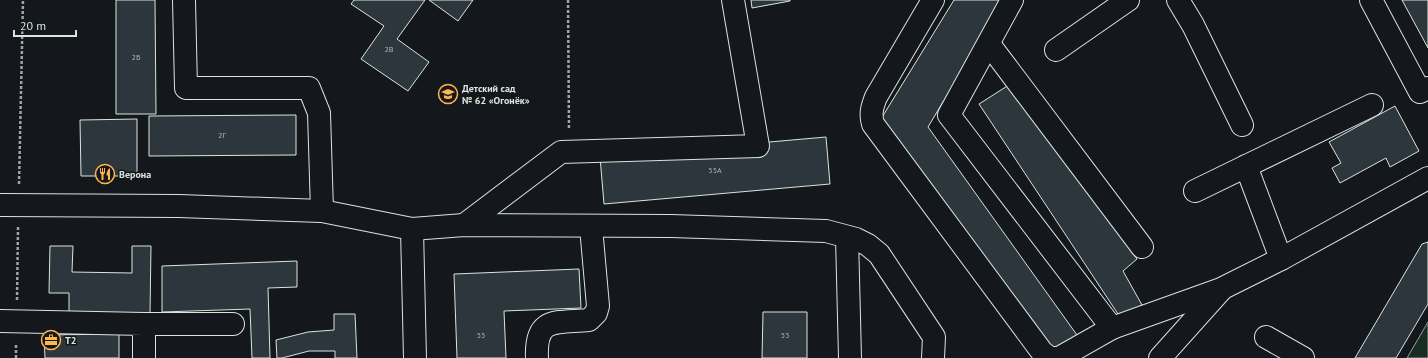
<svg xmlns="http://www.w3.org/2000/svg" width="1428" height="358" font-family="'PT Sans',sans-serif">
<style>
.green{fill:#1a2d24;stroke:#939e99}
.building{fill:#2c363c;stroke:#d8e6dc}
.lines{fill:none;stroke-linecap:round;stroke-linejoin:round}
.minor-casing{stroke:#d8e6dc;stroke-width:24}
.path{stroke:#9da8a2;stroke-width:2.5;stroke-dasharray:3 2;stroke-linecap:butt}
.minor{stroke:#14181c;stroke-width:22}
.labels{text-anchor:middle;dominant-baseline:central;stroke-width:3;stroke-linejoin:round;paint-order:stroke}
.number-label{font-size:8px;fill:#adbab4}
.poi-label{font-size:10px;font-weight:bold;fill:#d8e6dc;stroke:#14181c;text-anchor:start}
</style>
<rect width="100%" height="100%" fill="#14181c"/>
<!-- green -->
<path class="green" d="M1428 322V358H1407Z"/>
<!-- building -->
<g class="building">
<path d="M116 0H155L156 114H116Z"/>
<path d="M354 0H425L397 39 429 62 408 91 361 59 384 26 351 4Z"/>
<path d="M429 0H473L458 21Z"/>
<path d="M751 0H790V1L752 8Z"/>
<path d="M954 0H1004L928 127 1082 342 1058 358 876 127Z"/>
<path d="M1402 0H1428V48Z"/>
<path d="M1012 83 1137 259 1123 271 1142 305 1120 317 979 104Z"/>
<path d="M1395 106 1419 151 1390 167 1386 158 1340 183 1332 168 1341 163 1329 142Z"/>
<path d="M296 115V155L149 156V116Z"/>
<path d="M137 119V176H81L80 120Z"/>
<path d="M826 137 830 184 604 204 600 157Z"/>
<path d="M1428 242V304L1396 358H1355L1422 244Z"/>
<path d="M50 246H73L72 272 132 273V246H151L150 314H69V293H49Z"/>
<path d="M297 261V287L268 288 270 358H252L250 309 162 312V266Z"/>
<path d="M579 269 581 308 504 311 506 358H457L454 274Z"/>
<path d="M763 312H807V358H762Z"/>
<path d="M334 314H355L357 358H335V351H309L282 358H277L276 340 308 332 334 330Z"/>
<path d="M119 334V358H45L44 335Z"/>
</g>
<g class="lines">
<defs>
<g id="minor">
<path d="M184 0 186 88H309L319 113 322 211"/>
<path d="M933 0 876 97C872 107 870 114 873 124L1042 352 1050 358H1059L1112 328"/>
<path d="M1012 0 949 115 1112 328 1221 289 1281 259 1428 178"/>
<path d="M1178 0 1193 25 1242 125"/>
<path d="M1371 0 1420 92 1428 88"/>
<path d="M989 44 1142 247"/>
<path d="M1056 50 1128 0"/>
<path d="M1246 166 1281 259"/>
<path d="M1195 191 1372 105"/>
<path d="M0 205 179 206 322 211 412 229 415 358"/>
<path d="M464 225 561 152 758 146 733 0"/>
<path d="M412 229 464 225 671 226 826 231 856 239 868 245 879 254 934 337 933 358"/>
<path d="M847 237 850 358"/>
<path d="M0 321 144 324V358"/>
<path d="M144 324H233"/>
<path d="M1266 337 1303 358"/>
<path d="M537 358C535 316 556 323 589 320L596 313 598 306 591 227"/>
<path d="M1160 358 1221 290"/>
</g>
</defs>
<!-- minor casing -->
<use href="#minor" class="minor-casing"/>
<!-- path -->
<g class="path">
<path d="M568 0 569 130"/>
<path d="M19 184 23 0"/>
<path d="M17 300 18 227"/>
<path d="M16 358V343"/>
</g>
<!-- minor -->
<use href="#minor" class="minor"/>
</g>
<!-- icons -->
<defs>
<symbol id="school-ring" viewBox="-11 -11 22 22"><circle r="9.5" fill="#14181c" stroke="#ffb74d" stroke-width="1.5"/><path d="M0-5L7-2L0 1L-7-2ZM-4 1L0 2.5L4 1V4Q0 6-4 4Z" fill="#ffb74d"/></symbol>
<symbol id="restaurant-ring" viewBox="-11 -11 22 22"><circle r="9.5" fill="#14181c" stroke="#ffb74d" stroke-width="1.5"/><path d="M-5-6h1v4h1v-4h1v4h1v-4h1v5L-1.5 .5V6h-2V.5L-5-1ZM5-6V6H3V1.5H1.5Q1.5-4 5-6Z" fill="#ffb74d"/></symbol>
<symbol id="office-ring" viewBox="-11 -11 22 22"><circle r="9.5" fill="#14181c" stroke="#ffb74d" stroke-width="1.5"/><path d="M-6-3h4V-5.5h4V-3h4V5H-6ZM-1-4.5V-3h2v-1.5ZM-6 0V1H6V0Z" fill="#ffb74d"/></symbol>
</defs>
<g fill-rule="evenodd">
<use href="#school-ring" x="437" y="83" width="22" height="22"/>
<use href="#restaurant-ring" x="94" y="163" width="22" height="22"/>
<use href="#office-ring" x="40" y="329" width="22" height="22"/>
</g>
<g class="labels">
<!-- number labels -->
<g class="number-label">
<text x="389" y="49">2В</text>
<text x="136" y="57">2Б</text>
<text x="222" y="135">2Г</text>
<text x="715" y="170">55А</text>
<text x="481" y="335">55</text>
<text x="785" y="335">53</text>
</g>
<!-- poi labels -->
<g class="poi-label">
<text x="462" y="88">Детский сад<tspan x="462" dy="12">№ 62 «Огонёк»</tspan></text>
<text x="119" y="174">Верона</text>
<text x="65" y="340">T2</text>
</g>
</g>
<!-- scale -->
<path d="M14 30v6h62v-6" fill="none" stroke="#d8e6dc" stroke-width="2"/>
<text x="20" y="30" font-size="12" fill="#d8e6dc" stroke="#14181c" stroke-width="3" paint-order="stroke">20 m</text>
</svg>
